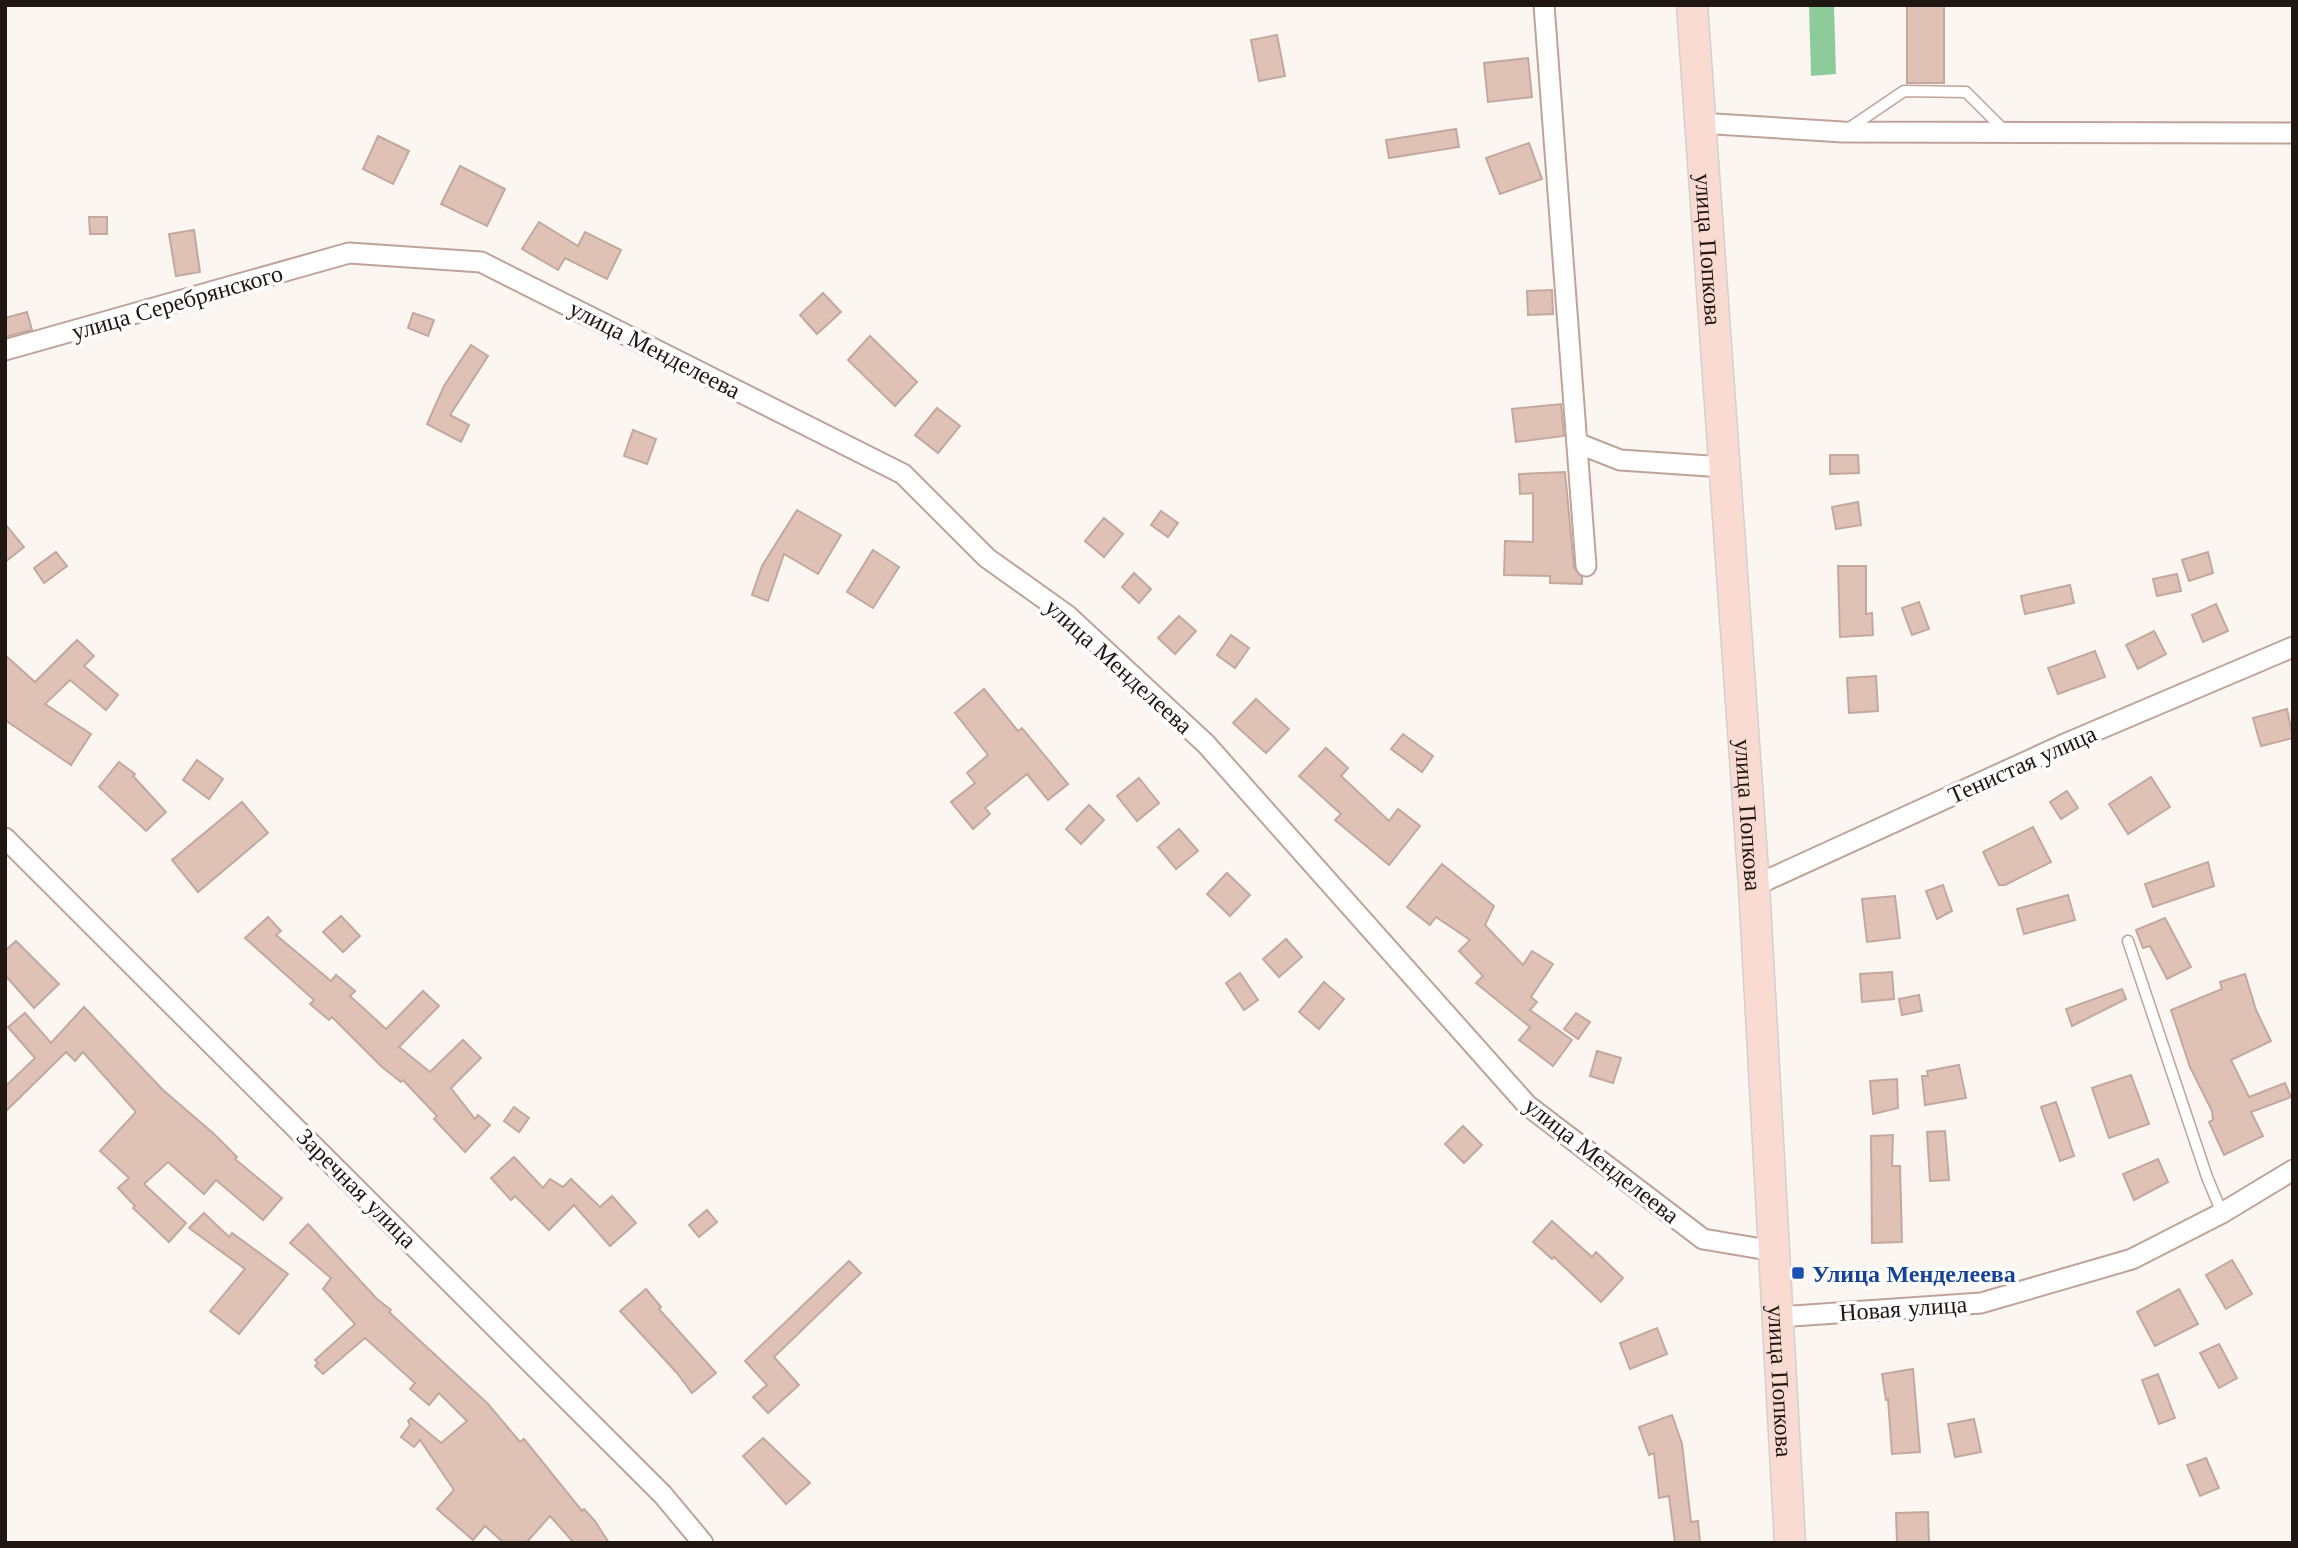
<svg xmlns="http://www.w3.org/2000/svg" width="2298" height="1548" font-family="'Libre Baskerville',serif">
<style>
.forest{fill:#8ecb9b}
.building{fill:#dfc2b5;stroke:#c4a89c;stroke-width:2}
.lines{fill:none;stroke-linecap:round;stroke-linejoin:round}
.lane-casing{stroke:#c0a398;stroke-width:13}
.street-casing{stroke:#c0a398;stroke-width:23}
.primary-casing{stroke:#d2d0d0;stroke-width:33}
.lane{stroke:#fff;stroke-width:10}
.street{stroke:#fff;stroke-width:19}
.primary{stroke:#fadbd1;stroke-width:30}
.transit-dot{fill:#1a4fb4;stroke:#fff;stroke-width:2.5}
.labels{text-anchor:middle;dominant-baseline:central;stroke-width:7;stroke-linejoin:round;paint-order:stroke}
.street-label{font-size:24px;fill:#201612;stroke:#fff}
.transit-label{font-size:24px;font-weight:bold;fill:#164399;stroke:#fff;text-anchor:start}
</style>
<rect width="100%" height="100%" fill="#fcf6f3"/>
<!-- forest -->
<path class="forest" d="M1809 5H1834L1836 74 1811 76Z"/>
<!-- building -->
<g class="building">
<rect x="1907" y="5" width="37" height="78"/>
<path d="M1277 35 1285 76 1259 81 1251 40Z"/>
<path d="M1528 58 1532 97 1488 102 1484 63Z"/>
<path d="M1456 129 1459 147 1389 158 1386 140Z"/>
<path d="M378 136 409 151 393 184 363 169Z"/>
<path d="M1529 143 1542 179 1500 194 1486 158Z"/>
<path d="M460 166 505 189 487 226 441 204Z"/>
<path d="M89 217H107V234H90Z"/>
<path d="M539 222 578 246 585 232 621 250 607 279 565 258 558 270 522 249Z"/>
<path d="M194 230 200 272 176 276 169 234Z"/>
<path d="M1552 290 1553 314 1528 315 1527 291Z"/>
<path d="M823 293 841 312 817 334 800 315Z"/>
<path d="M27 312 32 330 5 337V318Z"/>
<path d="M413 313 434 320 428 336 408 328Z"/>
<path d="M870 336 917 382 895 406 848 360Z"/>
<path d="M471 345 488 356 450 415 469 425 461 442 427 424 444 386Z"/>
<path d="M1561 404 1564 436 1516 442 1512 409Z"/>
<path d="M937 408 960 426 938 453 915 435Z"/>
<path d="M633 430 656 439 647 464 624 456Z"/>
<path d="M1830 455H1858L1859 473 1830 474Z"/>
<path d="M1565 472 1574 567 1582 577V584L1550 583V576L1504 575 1505 541 1533 542V493L1520 494 1519 474Z"/>
<path d="M1858 502 1861 525 1836 529 1832 507Z"/>
<path d="M797 510 841 535 818 574 784 554 768 601 752 595 762 566Z"/>
<path d="M1161 511 1178 523 1168 537 1151 525Z"/>
<path d="M1104 518 1123 534 1104 557 1085 541Z"/>
<path d="M5 524 24 547 5 562Z"/>
<path d="M873 550 899 567 873 608 847 592Z"/>
<path d="M56 552 67 566 44 583 34 568Z"/>
<path d="M2208 552 2213 573 2189 581 2182 560Z"/>
<path d="M1838 566H1866V614L1872 613 1873 635 1840 637Z"/>
<path d="M1134 573 1151 589 1139 603 1122 587Z"/>
<path d="M2177 574 2181 591 2157 596 2153 579Z"/>
<path d="M2070 585 2074 603 2025 614 2021 596Z"/>
<path d="M1919 602 1929 629 1912 635 1902 608Z"/>
<path d="M2216 604 2228 631 2203 642 2192 615Z"/>
<path d="M1179 616 1196 631 1175 654 1158 638Z"/>
<path d="M2154 631 2166 654 2138 669 2126 645Z"/>
<path d="M1231 635 1249 648 1235 668 1217 655Z"/>
<path d="M77 640 94 656 84 666 118 695 106 710 70 680 45 704 91 734 71 765 5 720V655L35 682Z"/>
<path d="M2095 651 2105 677 2058 694 2048 668Z"/>
<path d="M1876 676 1878 711 1849 713 1847 678Z"/>
<path d="M984 689 1018 731 1022 728 1068 784 1048 800 1027 774 985 808 990 814 973 829 951 802 975 783 967 773 988 755 955 713Z"/>
<path d="M1256 699 1289 729 1266 753 1233 723Z"/>
<path d="M2287 709 2293 738 2261 746 2253 718Z"/>
<path d="M1403 734 1433 756 1422 772 1391 749Z"/>
<path d="M1326 748 1348 768 1341 776 1389 821 1398 809 1420 826 1389 865 1335 820 1341 814 1299 776Z"/>
<path d="M197 760 223 779 209 799 183 780Z"/>
<path d="M119 762 135 774 133 776 166 812 146 831 99 787Z"/>
<path d="M2151 777 2170 807 2128 834 2109 804Z"/>
<path d="M1139 778 1159 803 1137 821 1117 796Z"/>
<path d="M2067 791 2078 808 2061 819 2050 802Z"/>
<path d="M242 802 268 833 198 892 172 860Z"/>
<path d="M1089 805 1104 820 1081 844 1066 829Z"/>
<path d="M2033 827 2051 862 2005 885H1999L1983 852Z"/>
<path d="M1179 829 1198 851 1176 869 1158 847Z"/>
<path d="M2208 862 2214 886 2153 907 2145 884Z"/>
<path d="M1442 864 1494 906 1485 925 1523 965 1532 951 1553 964 1531 997 1537 1002 1530 1010 1572 1040 1553 1066 1519 1040 1530 1027 1476 983 1483 976 1459 951 1470 940 1436 917 1430 925 1407 907Z"/>
<path d="M1227 873 1250 895 1230 916 1207 894Z"/>
<path d="M1943 885 1952 911 1937 919 1926 891Z"/>
<path d="M2068 895 2075 920 2024 934 2017 909Z"/>
<path d="M1895 896 1900 938 1867 942 1862 899Z"/>
<path d="M341 916 360 936 343 952 323 932Z"/>
<path d="M268 917 281 931 276 935 331 981 336 975 355 991 350 996 386 1029 423 991 439 1006 399 1047 430 1072 463 1040 481 1058 451 1088 475 1119 478 1115 490 1125 465 1152 434 1119 437 1116 403 1080 401 1082 382 1067 332 1017 329 1020 310 1004 314 1000 245 938Z"/>
<path d="M2165 918 2191 967 2167 979 2150 946 2143 948 2136 930Z"/>
<path d="M1286 939 1302 957 1279 977 1263 959Z"/>
<path d="M16 941 59 984 34 1008 5 975V951Z"/>
<path d="M1892 972 1894 999 1862 1002 1860 974Z"/>
<path d="M1240 973 1258 1000 1244 1010 1226 983Z"/>
<path d="M2245 974 2256 1010 2271 1041 2231 1060 2249 1097 2285 1083 2291 1097 2251 1112 2263 1136 2224 1155 2209 1122 2213 1120 2212 1111 2190 1067 2171 1010 2222 989 2220 982Z"/>
<path d="M1324 982 1344 999 1319 1029 1299 1012Z"/>
<path d="M2122 989 2126 999 2072 1026 2066 1009Z"/>
<path d="M1919 995 1922 1011 1902 1015 1899 999Z"/>
<path d="M84 1007 163 1090 213 1133 237 1157 235 1159 282 1198 263 1220 216 1180 204 1194 168 1162 144 1184 186 1223 169 1242 133 1208 135 1206 118 1188 129 1178 100 1151 136 1112 83 1052 75 1061 66 1052 5 1112V1087L35 1058 8 1027 25 1013 51 1043Z"/>
<path d="M1576 1013 1590 1022 1578 1039 1564 1029Z"/>
<path d="M1597 1051 1621 1058 1613 1083 1590 1076Z"/>
<path d="M1959 1065 1966 1098 1925 1105 1922 1076H1928L1927 1071Z"/>
<path d="M2131 1075 2149 1124 2109 1138 2092 1088Z"/>
<path d="M1897 1079 1898 1108 1873 1114 1870 1081Z"/>
<path d="M2056 1102 2074 1156 2060 1161 2041 1107Z"/>
<path d="M514 1107 529 1118 519 1132 504 1121Z"/>
<path d="M1463 1126 1482 1145 1464 1163 1445 1144Z"/>
<path d="M1945 1131 1949 1180 1930 1181 1927 1132Z"/>
<path d="M1893 1135 1892 1166H1900L1902 1242 1872 1243 1871 1136Z"/>
<path d="M514 1157 543 1188 550 1179 563 1187 571 1179 600 1207 612 1196 636 1223 610 1246 574 1205 549 1230 515 1196 511 1200 491 1178Z"/>
<path d="M2158 1159 2168 1182 2134 1200 2123 1174Z"/>
<path d="M707 1210 717 1222 699 1237 689 1225Z"/>
<path d="M204 1213 229 1237 232 1233 288 1274 239 1334 210 1311 245 1269 189 1228Z"/>
<path d="M1552 1221 1592 1257 1596 1252 1623 1278 1601 1302 1554 1257 1552 1259 1533 1242Z"/>
<path d="M308 1224 377 1299 391 1310 389 1312 488 1404 520 1442 524 1439 582 1511 584 1509 595 1521 609 1543H574L550 1516 526 1543H504L485 1526 473 1540 437 1509 454 1490 420 1440 414 1447 401 1437 410 1425 408 1421 411 1418 441 1443 467 1421 439 1393 429 1405 410 1389 415 1383 365 1338 323 1374 315 1366 318 1363 315 1360 355 1324 323 1289 331 1278 290 1243Z"/>
<path d="M2232 1260 2252 1294 2226 1309 2206 1275Z"/>
<path d="M849 1261 861 1273 774 1357 799 1385 768 1413 753 1397 767 1385 745 1361Z"/>
<path d="M646 1289 661 1307 659 1309 716 1373 692 1393 677 1373 620 1311Z"/>
<path d="M2179 1289 2198 1324 2155 1346 2137 1312Z"/>
<path d="M1657 1328 1667 1354 1630 1369 1620 1343Z"/>
<path d="M2219 1344 2237 1378 2219 1388 2200 1353Z"/>
<path d="M1913 1369 1920 1452 1892 1454 1888 1399 1886 1400 1882 1374Z"/>
<path d="M2158 1374 2175 1418 2159 1424 2142 1380Z"/>
<path d="M1672 1415 1682 1444 1691 1522 1698 1521 1700 1543H1675L1669 1496 1659 1498 1654 1453 1649 1455 1639 1427Z"/>
<path d="M1974 1419 1981 1452 1955 1457 1948 1424Z"/>
<path d="M763 1438 810 1483 786 1504 743 1456Z"/>
<path d="M2206 1458 2219 1488 2200 1496 2187 1465Z"/>
<path d="M1928 1512 1929 1543H1897L1896 1513Z"/>
</g>
<g class="lines">
<defs>
<g id="lane">
<path d="M1848 129 1904 91 1966 92 2005 131"/>
<path d="M2128 941 2207 1177 2222 1213"/>
</g>
<g id="street">
<path d="M1544 5 1586 566"/>
<path d="M1699 123 1843 132 2293 133"/>
<path d="M5 350 349 253 481 262 903 474 987 558 1067 615 1206 744 1527 1105 1703 1239 1774 1251"/>
<path d="M1577 443 1620 460 1724 467"/>
<path d="M5 838 663 1495 703 1543"/>
<path d="M1754 886 2067 743 2293 647"/>
<path d="M1778 1317 1981 1303 2132 1259 2222 1213 2293 1170"/>
</g>
<g id="primary">
<path id="s1" d="M1692 5 1754 886 1790 1543"/>
</g>
</defs>
<!-- lane casing -->
<use href="#lane" class="lane-casing"/>
<!-- street casing -->
<use href="#street" class="street-casing"/>
<!-- primary casing -->
<use href="#primary" class="primary-casing"/>
<!-- lane -->
<use href="#lane" class="lane"/>
<!-- street -->
<use href="#street" class="street"/>
<!-- primary -->
<use href="#primary" class="primary"/>
</g>
<!-- markers -->
<rect class="transit-dot" x="1791" y="1266" width="14" height="14" rx="3.5"/>
<g class="labels">
<!-- street labels -->
<g class="street-label">
<text stroke="none"><textPath href="#s1" startOffset="245">улица Попкова</textPath></text>
<text transform="translate(177 302) rotate(-16)">улица Серебрянского</text>
<text transform="translate(655 349) rotate(27)">улица Менделеева</text>
<text transform="translate(1119 666) rotate(42)">улица Менделеева</text>
<text transform="translate(2022 764) rotate(-24)">Тенистая улица</text>
<text stroke="none"><textPath href="#s1" startOffset="812">улица Попкова</textPath></text>
<text transform="translate(1602 1160) rotate(38)">улица Менделеева</text>
<text transform="translate(357 1188) rotate(45)">Заречная улица</text>
<text transform="translate(1903 1308) rotate(-4)">Новая улица</text>
<text stroke="none"><textPath href="#s1" startOffset="1379">улица Попкова</textPath></text>
</g>
<!-- transit labels -->
<g class="transit-label">
<text x="1812" y="1273">Улица Менделеева</text>
</g>
</g>
<!-- border -->
<rect width="2298" height="1548" fill="none" stroke="#201612" stroke-width="14"/>
</svg>
